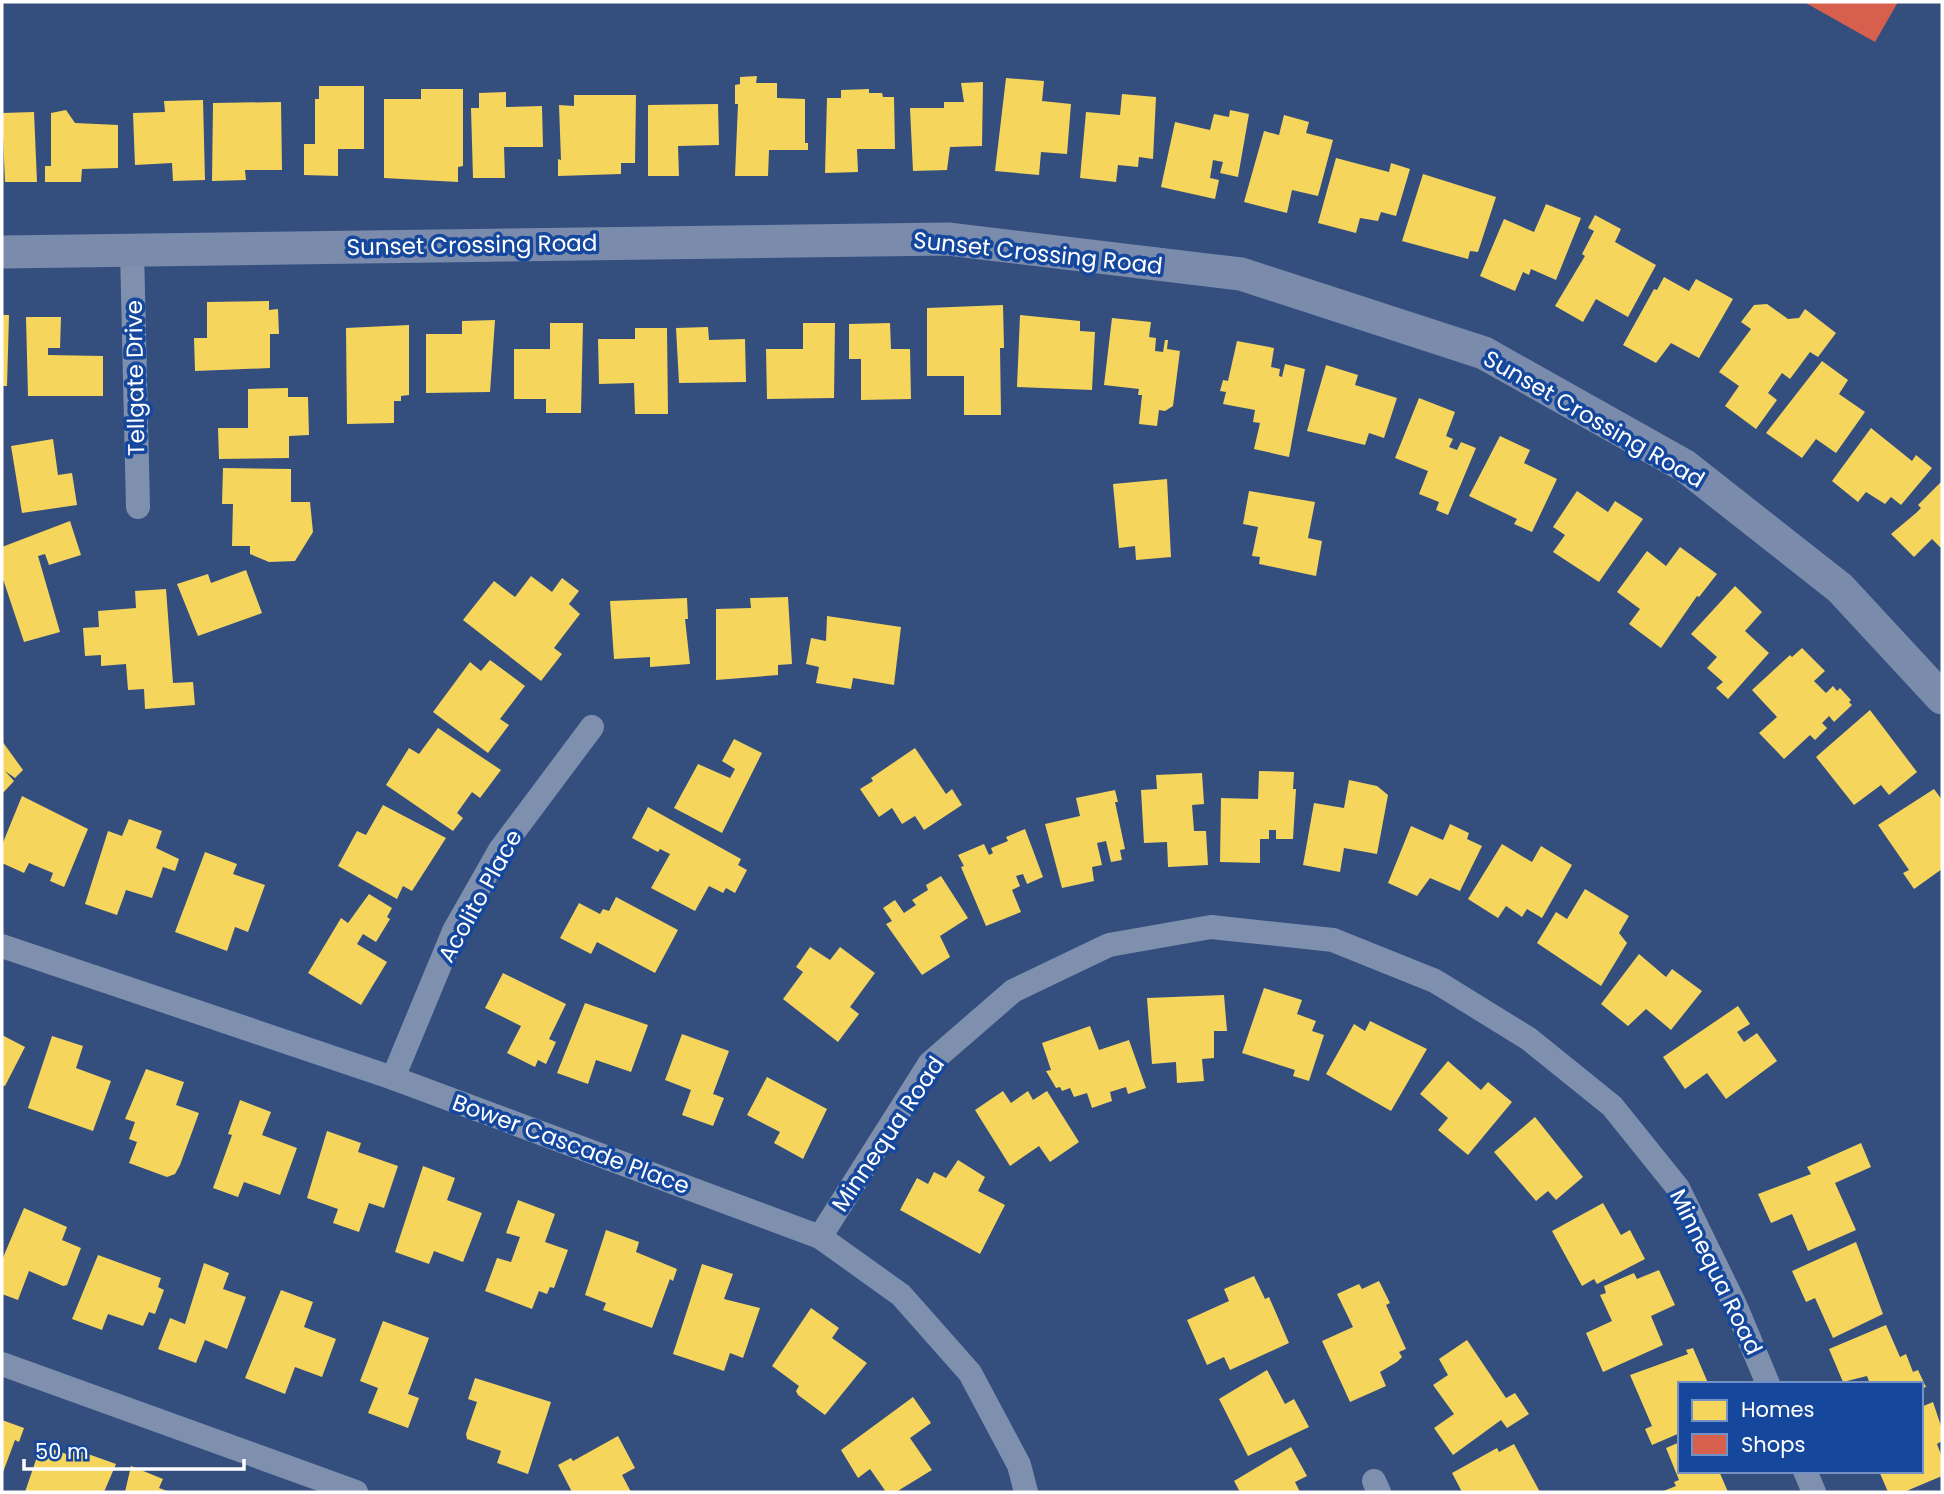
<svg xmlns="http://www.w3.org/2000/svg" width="1944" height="1494" font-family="Poppins,sans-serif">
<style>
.homes{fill:#f6d55c}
.shops{fill:#d6604d}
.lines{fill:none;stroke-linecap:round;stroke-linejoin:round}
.street{stroke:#7f90af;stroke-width:24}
.secondary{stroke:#7a8bac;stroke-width:33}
.labels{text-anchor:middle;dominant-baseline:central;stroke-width:7;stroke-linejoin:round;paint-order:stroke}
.street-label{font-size:23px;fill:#fff;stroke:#15479d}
</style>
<rect width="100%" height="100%" fill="#344f7e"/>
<!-- homes -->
<g class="homes">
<path d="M757 76 756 83H777V98L805 99V143H808V150H769L768 176H735L738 104H735V85L740 84V77Z"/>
<path d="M1006 78 1044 81 1042 101 1071 104 1067 154 1041 152 1039 175 995 171Z"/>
<path d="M983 82 982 146 950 147 947 170 913 171 910 108H944V102H964L961 83Z"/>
<path d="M319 86H364V149H338V176L304 175V144H315V99H319Z"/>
<path d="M421 89H463V166L458 167V182L384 178V99H421Z"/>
<path d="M869 89V93H882L883 97H894L895 149H857L858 172 825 173 827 98H841V90Z"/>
<path d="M506 92V107L542 106 543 147H504L505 178H473L471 108H479V93Z"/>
<path d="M1122 94 1156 97 1153 159 1139 157 1138 167 1118 165 1116 182 1080 178 1086 112 1120 115Z"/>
<path d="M574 95H636L635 163H621V174L558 176V159L561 160 559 105 574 106Z"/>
<path d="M203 100 205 180 173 181 172 163 135 165 133 113 165 112 164 101Z"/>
<path d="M281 102 282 170H245L246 180 212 181 213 103Z"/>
<path d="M718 104 719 145 678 146 679 176H648V105Z"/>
<path d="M66 110 75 123 118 125V168L82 169 81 182H45V166H51V113Z"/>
<path d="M1230 110 1249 114 1238 177 1220 173 1223 162 1213 160 1210 178 1219 180 1215 199 1161 187 1175 122 1210 130 1214 114 1229 117Z"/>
<path d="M34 112 37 182H5L2 113Z"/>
<path d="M1284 115 1309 122 1306 133 1333 140 1318 196 1292 190 1287 213 1244 202 1264 131 1279 135Z"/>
<path d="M1336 158 1389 172 1391 163 1410 169 1396 216 1381 212 1378 221 1360 218 1356 233 1318 223Z"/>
<path d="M1423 174 1496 197 1478 252 1470 251 1468 259 1402 241Z"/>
<path d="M1546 204 1581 218 1556 280 1531 269 1529 275 1523 272 1515 291 1480 276 1504 219 1534 232Z"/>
<path d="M1595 215 1621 229 1615 242 1656 265 1628 317 1596 299 1583 322 1555 306 1585 256 1582 254 1594 231 1588 228Z"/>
<path d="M1664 277 1689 291 1696 279 1733 299 1699 358 1671 343 1656 363 1623 345 1654 289 1657 290Z"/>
<path d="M269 301V310L278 309 279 334H270V368L195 371 194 338H207V302Z"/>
<path d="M1767 304 1788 319 1799 318 1805 309 1836 333 1818 357 1810 352 1790 379 1782 373 1768 393 1777 400 1756 429 1725 406 1739 386 1719 372 1751 329 1741 322 1754 305Z"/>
<path d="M1003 305 1004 348H1000L1001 415H964V376H927V308Z"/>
<path d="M2 315H9L7 386H2Z"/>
<path d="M1020 315 1080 321V331L1095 332 1092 390 1017 387Z"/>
<path d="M26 317H61L60 348H48V355L103 356V396H28Z"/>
<path d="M1112 318 1151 322 1149 337 1156 338 1155 351 1163 352 1165 340H1168L1167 349 1180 351 1173 406 1165 411 1159 410 1157 426 1139 424 1142 395H1138L1139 389 1104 385Z"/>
<path d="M495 320 490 392 426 393V334H462V321Z"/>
<path d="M550 323H583L581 413H546V399H514V349H550Z"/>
<path d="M803 323H835L834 398 767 399 766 349H803Z"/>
<path d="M890 323 891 349H910L911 399 861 400V359H849V324Z"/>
<path d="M409 325V395L401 396V401H394V423L347 424 346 328Z"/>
<path d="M708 327 709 340 745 339 746 382 679 383 676 328Z"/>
<path d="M635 328H667L668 414H635L634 383 599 384 598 339H635Z"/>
<path d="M1237 341 1274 348 1271 367 1280 369 1279 376 1282 377 1285 364 1305 369 1289 457 1254 449 1260 423 1253 422 1255 410 1223 404 1226 392 1220 391 1223 380 1228 381Z"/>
<path d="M1822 361 1848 380 1839 394 1865 412 1836 453 1816 439 1802 458 1766 433Z"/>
<path d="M1326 365 1358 375 1355 385 1397 398 1384 438 1369 433 1365 445 1307 431Z"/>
<path d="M288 388V397H308L309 435 289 436V458L219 459 218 428H248V389Z"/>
<path d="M1419 398 1455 412 1446 436 1453 439 1449 447 1457 450 1461 442 1476 448 1448 515 1436 510 1439 502 1419 494 1428 471 1395 458Z"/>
<path d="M1871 428 1912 461 1916 455 1932 468 1901 505 1891 497 1885 504 1866 492 1858 502 1832 481Z"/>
<path d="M1500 436 1530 450 1524 463 1557 479 1532 532 1514 524 1517 519 1469 496Z"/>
<path d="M53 439 58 475 72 473 77 505 22 513 11 446Z"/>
<path d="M223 468 291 469V502H310L313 532 295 561 269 562 250 554V546H232L233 504H222Z"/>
<path d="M1167 479 1171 557 1136 560 1135 546 1119 548 1113 484Z"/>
<path d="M1942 481V549L1932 539 1914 557 1891 534 1916 513 1921 508 1918 505Z"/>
<path d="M1249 491 1315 502 1308 538 1322 541 1316 576 1259 564 1260 557 1252 556 1258 527 1243 524Z"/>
<path d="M1577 491 1608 512 1615 501 1643 519 1599 582 1553 552 1565 535 1553 527Z"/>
<path d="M70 521 81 555 49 565 45 554 38 556 60 632 24 642 2 576V547Z"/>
<path d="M1680 547 1717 574 1699 597 1697 596 1661 648 1629 624 1640 609 1617 592 1647 551 1666 566Z"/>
<path d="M246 570 262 613 198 636 177 584 208 574 211 583Z"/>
<path d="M531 576 552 592 562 578 579 591 569 604 580 614 554 648 562 654 541 681 463 620 494 581 515 597Z"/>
<path d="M1735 586 1762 612 1745 631 1769 653 1728 699 1716 688 1723 682 1707 668 1717 657 1691 634Z"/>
<path d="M166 589 173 683 193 682 195 705 145 709 144 689 128 690 126 664 101 666V655L85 656 83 628 99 627 98 611 136 608 135 591Z"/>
<path d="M788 597 792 664 778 665V675L716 680V609L751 608 750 598Z"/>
<path d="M687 598 688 619H685L690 664 650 667V657L614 659 610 601Z"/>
<path d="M827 616 901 627 894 685 853 678 851 689 816 683 819 667 806 664 811 638 826 641Z"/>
<path d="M1802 648 1825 671 1814 681 1826 693 1833 686 1837 691 1840 688 1851 700 1849 702 1852 705 1834 722 1829 716 1822 723 1827 728 1815 740 1810 735 1784 759 1759 733 1777 717 1752 690 1790 655 1792 657Z"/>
<path d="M490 660 525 686 500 719 509 725 488 753 433 712 470 662 481 671Z"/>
<path d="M1870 710 1917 772 1889 795 1881 785 1854 805 1816 757Z"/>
<path d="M438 728 501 770 480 798 472 792 457 813 463 818 453 831 386 785 409 748 419 754Z"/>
<path d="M734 739 762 753 722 833 674 808 698 764 730 778 735 769 722 761Z"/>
<path d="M2 741 23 770 15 778 5 771 14 781 2 794Z"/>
<path d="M915 748 946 794 952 789 962 805 924 830 915 816 902 824 892 808 879 817 860 789 873 781 871 778Z"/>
<path d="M1259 771 1294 772 1293 789H1296L1293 839H1276V830H1269V839H1260V863L1220 862 1221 798 1258 799Z"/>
<path d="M1202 773 1204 804 1192 805 1194 831H1206L1208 865 1168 867 1167 842 1144 843 1141 790 1157 789 1156 775Z"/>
<path d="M1349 780 1377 786 1388 795 1377 854 1344 848 1340 872 1303 865 1314 803 1344 808Z"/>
<path d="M1934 789 1942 800V869L1914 889 1903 873 1909 870 1878 825Z"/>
<path d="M1115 790 1118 802H1115L1125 849 1120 850 1122 860 1111 862 1106 841 1097 843 1102 865 1092 867 1094 881 1062 888 1045 824 1080 816 1076 798Z"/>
<path d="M22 796 88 829 64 887 50 881 53 873 29 863 24 873 2 863V845Z"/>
<path d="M383 805 446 838 412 891 403 886 397 899 338 866 357 831 366 835Z"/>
<path d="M648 807 741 859 738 865 747 870 735 893 726 888 723 893 709 886 695 911 651 888 670 854 660 849 658 852 632 838Z"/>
<path d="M129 819 162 831 156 848 179 859 175 871 163 867 152 898 126 890 117 915 85 904 108 831 122 836Z"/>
<path d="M1450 824 1469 833 1467 839 1482 846 1460 891 1430 878 1417 896 1388 883 1411 826 1443 840Z"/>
<path d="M1025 829 1043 877 1027 884 1023 874 1016 876 1020 886 1012 890 1021 912 986 926 961 867 964 866 958 855 984 844 989 855 993 853 991 848 1008 841 1006 837Z"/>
<path d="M1502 844 1532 862 1541 846 1572 865 1542 918 1527 909 1522 917 1506 906 1498 918 1468 899Z"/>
<path d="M205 852 237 864 233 874 265 885 248 932 235 927 227 951 175 932Z"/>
<path d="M941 876 968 918 940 936 950 957 922 975 886 924 892 921 883 908 895 900 904 913 916 905 912 900 928 890 926 885Z"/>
<path d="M1585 889 1629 916 1619 933 1627 943 1601 986 1537 943 1556 912 1567 919Z"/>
<path d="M369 894 392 908 387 917 390 919 376 942 363 934 357 944 387 962 361 1005 308 973 341 918 348 923Z"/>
<path d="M616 897 678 930 655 973 597 942 591 954 560 938 579 903 600 914 603 909 609 911Z"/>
<path d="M810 947 830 960 840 947 875 973 850 1007 859 1014 838 1042 783 999 803 972 796 967Z"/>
<path d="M1639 954 1666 977 1672 969 1702 991 1671 1030 1646 1009 1628 1026 1601 1004Z"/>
<path d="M503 973 566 1004 549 1039 556 1042 546 1064 538 1060 535 1067 507 1053 521 1026 485 1008Z"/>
<path d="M1264 988 1302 1000 1297 1014 1316 1021 1312 1031 1324 1035 1309 1081 1293 1076 1295 1070 1242 1053Z"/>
<path d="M1224 995 1227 1031H1214V1058L1202 1059 1204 1081 1177 1083 1176 1062 1152 1064 1147 998Z"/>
<path d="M585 1003 648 1025 631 1072 596 1060 588 1084 557 1073Z"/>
<path d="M1738 1006 1750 1024 1737 1032 1744 1042 1757 1033 1777 1061 1726 1099 1707 1073 1685 1089 1663 1057Z"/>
<path d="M1370 1021 1427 1049 1391 1111 1326 1074 1354 1024 1365 1031Z"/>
<path d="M1090 1026 1099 1050 1129 1040 1146 1088 1128 1094 1126 1087 1110 1092 1112 1101 1092 1108 1087 1093 1074 1097 1070 1088 1062 1091 1060 1087 1056 1088 1046 1071 1051 1070 1042 1043Z"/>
<path d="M682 1034 729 1051 713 1094 724 1098 713 1126 682 1115 691 1090 665 1080Z"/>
<path d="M2 1035 25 1047 5 1086 2 1085Z"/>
<path d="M52 1036 83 1046 76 1068 111 1081 93 1131 28 1108Z"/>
<path d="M1448 1061 1481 1090 1488 1082 1512 1102 1468 1155 1438 1130 1448 1118 1420 1094Z"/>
<path d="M146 1069 184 1082 176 1105 199 1113 180 1165 175 1174 167 1177 129 1163 137 1142 129 1139 135 1122 125 1119Z"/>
<path d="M767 1077 827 1109 803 1159 774 1143 780 1132 747 1115Z"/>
<path d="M1003 1091 1011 1103 1028 1091 1033 1100 1047 1091 1079 1142 1050 1162 1039 1146 1010 1166 975 1110Z"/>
<path d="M240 1100 271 1112 262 1135 297 1148 280 1195 244 1182 238 1197 213 1188 232 1135 228 1134Z"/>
<path d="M1535 1117 1583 1177 1556 1200 1548 1191 1536 1201 1494 1152Z"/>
<path d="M327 1131 361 1143 358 1152 398 1166 384 1208 369 1203 359 1232 333 1223 338 1209 307 1198Z"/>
<path d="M1861 1143 1871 1167 1835 1183 1856 1230 1808 1251 1792 1214 1771 1223 1758 1194 1811 1174 1807 1167Z"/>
<path d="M958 1160 985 1177 978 1191 1005 1205 980 1254 900 1210 917 1178 928 1184 934 1172 946 1178Z"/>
<path d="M423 1166 455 1178 447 1200 482 1213 463 1262 434 1251 429 1264 395 1252Z"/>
<path d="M518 1200 555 1214 545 1242 568 1250 554 1288 550 1287 547 1294 539 1291 532 1309 485 1291 497 1258 511 1262 520 1237 506 1233Z"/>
<path d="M1603 1203 1621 1235 1630 1230 1645 1259 1597 1284 1594 1279 1582 1286 1552 1231Z"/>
<path d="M24 1208 67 1227 62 1240 81 1248 67 1285 63 1286 29 1271 18 1300 2 1294V1260Z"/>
<path d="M606 1230 639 1242 636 1252 677 1269 673 1281 670 1279 652 1328 603 1310 606 1303 585 1295Z"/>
<path d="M1856 1242 1883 1314 1833 1338 1815 1298 1806 1302 1792 1271Z"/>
<path d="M98 1255 161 1278 158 1287 164 1290 155 1314 149 1312 143 1326 108 1314 102 1330 72 1319Z"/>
<path d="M204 1263 229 1273 223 1289 246 1297 227 1349 205 1340 196 1363 158 1349 170 1318 185 1324Z"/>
<path d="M702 1264 733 1274 724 1299 760 1308 743 1358 730 1353 724 1371 673 1354Z"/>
<path d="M1659 1270 1675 1305 1651 1316 1663 1345 1603 1372 1586 1333 1612 1321 1600 1295 1606 1293 1604 1286 1634 1273 1637 1279Z"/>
<path d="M1254 1276 1265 1299 1269 1297 1289 1343 1230 1370 1224 1357 1207 1365 1187 1320 1229 1301 1224 1289Z"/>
<path d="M1379 1281 1390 1303 1386 1305 1406 1349 1399 1352 1402 1357 1397 1362 1380 1372 1386 1386 1350 1402 1322 1341 1353 1327 1337 1294 1359 1284 1362 1289Z"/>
<path d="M281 1290 313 1302 304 1327 336 1339 322 1377 295 1367 285 1394 245 1378Z"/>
<path d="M811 1308 839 1328 832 1338 867 1363 825 1415 798 1395 796 1391 799 1386 772 1366Z"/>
<path d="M383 1321 429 1338 408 1394 419 1398 408 1428 368 1413 378 1388 360 1381Z"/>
<path d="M1886 1325 1900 1357 1906 1354 1913 1372 1918 1370 1926 1387 1921 1389V1384H1870L1867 1376 1843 1382 1829 1349Z"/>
<path d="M1467 1340 1506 1398 1515 1393 1529 1414 1507 1428 1501 1420 1453 1455 1434 1428 1454 1414 1433 1385 1448 1375 1439 1359Z"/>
<path d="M1693 1348 1708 1383 1680 1384V1433L1652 1445 1645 1429 1652 1426 1630 1375 1688 1354 1686 1350Z"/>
<path d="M1267 1370 1285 1404 1294 1399 1309 1427 1248 1456 1219 1399Z"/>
<path d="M475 1378 551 1402 528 1474 497 1463 501 1451 467 1439 466 1434 477 1402 468 1399Z"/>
<path d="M913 1397 931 1423 910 1438 932 1470 896 1492H886L870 1469 858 1478 841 1450Z"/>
<path d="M1933 1402 1942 1429V1441L1937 1444 1942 1457V1476L1904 1492H1888L1879 1471H1921V1407Z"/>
<path d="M2 1420 24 1428 19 1442 15 1440 2 1475Z"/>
<path d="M618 1436 635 1468 622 1475 631 1492H572L558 1465 571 1458 573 1461Z"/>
<path d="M1680 1442V1471H1719L1728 1492H1661L1676 1486 1674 1482 1679 1480 1666 1448Z"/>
<path d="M1514 1444 1540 1492H1462L1452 1473 1497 1448 1499 1452Z"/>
<path d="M41 1445 72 1456 74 1449 116 1464 104 1492H25Z"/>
<path d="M1291 1447 1307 1476 1295 1482 1300 1492H1240L1234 1481Z"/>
<path d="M131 1466 163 1479 159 1488 170 1492H125Z"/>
</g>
<!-- shops -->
<path class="shops" d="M1804 2H1898L1875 42Z"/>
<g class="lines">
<!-- street -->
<g class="street">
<path d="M132 250 138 507"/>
<path d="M2 946 393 1078 820 1237 901 1295 970 1373 1019 1465 1026 1492"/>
<path d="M393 1078 454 931 500 850 592 727"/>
<path d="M820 1237 930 1063 1013 991 1109 945 1211 927 1333 940 1435 981 1529 1039 1612 1106 1678 1188 1735 1305 1768 1384"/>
<path d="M2 1364 356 1492"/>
<path d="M1805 1471 1814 1492"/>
<path d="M1374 1481 1379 1492"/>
</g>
<!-- secondary -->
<path class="secondary" d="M2 252 948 239 1241 274 1484 353 1685 466 1840 588 1942 698"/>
</g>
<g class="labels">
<!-- street labels -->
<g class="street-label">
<text transform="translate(472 245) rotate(-1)">Sunset Crossing Road</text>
<text transform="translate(1038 253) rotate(6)">Sunset Crossing Road</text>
<text transform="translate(135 378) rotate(-91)">Tellgate Drive</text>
<text transform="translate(1594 419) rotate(30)">Sunset Crossing Road</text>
<text transform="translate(480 896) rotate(-61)">Acolito Place</text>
<text transform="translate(888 1134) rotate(-56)">Minnequa Road</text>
<text transform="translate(571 1144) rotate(20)">Bower Cascade Place</text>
<text transform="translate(1716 1272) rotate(64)">Minnequa Road</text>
</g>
</g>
<!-- border -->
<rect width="1944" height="1494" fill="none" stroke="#ffffff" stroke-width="7"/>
<!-- legend -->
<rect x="1678" y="1382" width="245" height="91" fill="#15479d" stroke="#7391c4" stroke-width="2"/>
<rect x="1692" y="1400" width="35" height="21" fill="#f6d55c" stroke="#7391c4" stroke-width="2"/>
<text x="1741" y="1417" font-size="21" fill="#ffffff">Homes</text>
<rect x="1692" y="1434" width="35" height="21" fill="#d6604d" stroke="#7391c4" stroke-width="2"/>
<text x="1741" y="1452" font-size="21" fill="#ffffff">Shops</text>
<!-- scale -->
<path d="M24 1459v10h220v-10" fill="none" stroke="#ffffff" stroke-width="3.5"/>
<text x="35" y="1459" font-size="21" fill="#ffffff" stroke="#15479d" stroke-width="5" paint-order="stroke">50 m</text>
</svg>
